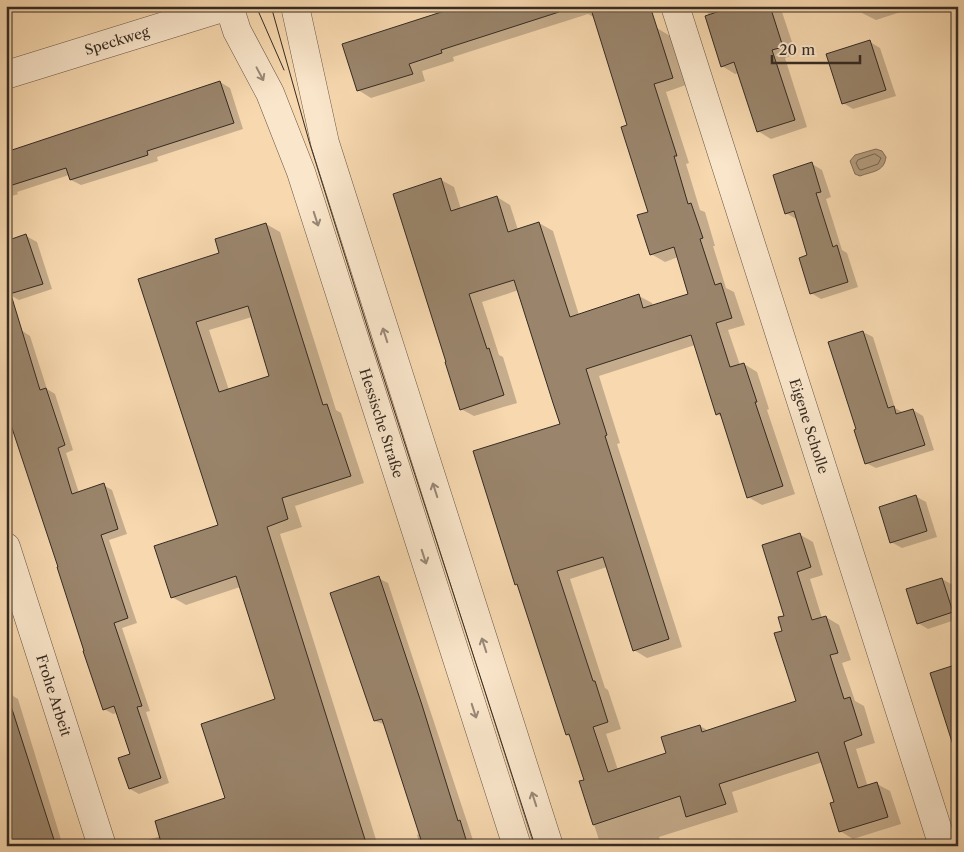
<svg xmlns="http://www.w3.org/2000/svg" width="964" height="852" font-family="'Libre Caslon Text',serif">
<style>
.water{fill:#b59d7f;stroke:#826f5a}
.shadow{fill:#0003;fill-rule:evenodd}
.lines{fill:none;stroke-linecap:round;stroke-linejoin:round}
.shore{stroke:#756451;stroke-width:1}
.building{fill:#9a856c;stroke:#352b23;fill-rule:evenodd}
.minor-casing{stroke:#665646;stroke-width:29}
.minor{stroke:#fae6cb;stroke-width:28}
.tram{stroke:#352b23;stroke-width:1}
.oneway{stroke:#988877}
.labels{text-anchor:middle;dominant-baseline:central;stroke-width:5;stroke-linejoin:round;paint-order:stroke}
.street-label{font-size:14px;fill:#352b23;stroke:#fae6cb}
</style>
<rect width="100%" height="100%" fill="#f7d8af"/>
<filter id="stains"><feTurbulence type="fractalNoise" baseFrequency=".004" numOctaves="4"/><feColorMatrix values="0 0 0 0 .2 0 0 0 0 .09 0 0 0 0 .02 0 0 0 .5 -.17"/></filter>
<radialGradient id="worn" r=".72"><stop offset=".6" stop-color="#630" stop-opacity="0"/><stop offset="1" stop-color="#630" stop-opacity=".3"/></radialGradient>
<!-- water -->
<path class="water" d="M876 149 882 151 886 157C884 172 873 171 860 176L855 174 850 161 855 155Z"/>
<!-- shadow -->
<g class="shadow">
<path d="M464 6H640L657 28 670 36 686 85 666 92 689 163 686 164 700 210 705 212 715 246H713L726 288 734 292 745 325 728 330 740 365 744 364 757 372 769 409 767 410 795 494 762 505 748 497 722 417 717 414 695 345 599 376 620 443 617 444 682 647 647 658 634 650 607 567 570 579 605 688 608 690 621 729 606 734 618 770 667 754 700 726 709 731 797 702 784 632 799 534 813 542 823 575 810 579 822 618 826 617 839 625 851 660 842 663 855 701 864 706 875 743 856 749 868 787 877 784 890 791 901 824 853 839 840 831 836 803 823 762 732 792 738 812 659 837 662 846H601L580 782 585 781 571 737 567 735 518 585 516 584 561 424 519 290 482 302 499 355 503 357 517 403 474 416 461 409 441 180 454 187 461 209 497 197 510 205 518 230 539 223 553 231 579 315 639 296 652 303 653 306 690 294 678 257 665 262 651 254 649 212 629 126 595 18 588 14 453 57 454 61 422 71 425 81 371 98 358 90Z"/>
<path d="M706 6H780L796 54 785 58 807 127 771 139 758 131 739 73 735 74 722 66Z"/>
<path d="M860 6H916V7L876 20 862 13Z"/>
<path d="M870 42 880 48 896 96 853 109 843 103Z"/>
<path d="M220 82 230 88 243 129 157 157 158 161 81 185 71 180 69 175 17 192 18 194 6 198V153Z"/>
<path d="M812 164 822 170 831 197 826 199 842 250 847 253 858 287 821 299 811 293 809 256 796 219 786 213Z"/>
<path d="M266 224 280 232 336 410 341 413 364 483 295 506 302 527 280 534 378 846H147L145 841 161 836 227 799 277 700 240 587 186 605 172 597 220 526 140 280 221 254ZM252 317 271 376 229 390 209 330Z"/>
<path d="M26 236 37 242 52 289 19 300 8 294Z"/>
<path d="M21 330 30 336 47 389 55 394 73 450 66 453 79 493 103 485 112 490 127 534 109 540 137 623 122 628 150 711 146 712 169 783 139 794 130 789 131 755 117 713 113 714 104 709Z"/>
<path d="M863 332 873 337 895 408 904 413 913 410 923 416 934 450 876 468 866 463 858 430Z"/>
<path d="M915 496 926 502 937 537 902 548 891 542Z"/>
<path d="M378 578 388 583 475 846H420L417 835 421 833 386 725 375 721Z"/>
<path d="M942 579 953 585 958 601V619L928 629 918 623Z"/>
<path d="M6 674 13 696 18 699 63 846H14L6 768Z"/>
</g>
<g class="lines">
<!-- shore -->
<path class="shore" d="M875 154 881 158 878 164 861 170 859 169 856 163 858 160Z"/>
</g>
<!-- building -->
<g class="building">
<path d="M460 6H558L559 12 441 50 442 53 409 64 413 74 357 91 342 44Z"/>
<path d="M590 6H650L673 78 654 84 677 156H674L688 204 691 203 703 238 700 239 715 285 721 283 732 318 716 323 730 367 744 363 757 402H755L783 486 747 498 720 413 716 415 691 335 586 369 607 435 605 436 669 639 633 651 603 557 557 571 593 681H595L608 722 593 727 608 772 666 753 661 737 700 725 702 732 796 701 774 633 782 631 778 617 784 616 762 545 800 533 811 567 797 572 812 620 826 616 838 653 830 655 844 699 850 697 862 735 844 742 858 788 877 782 888 817 839 832 830 803 834 802 818 752 719 784 726 804 686 817 680 796 593 825 579 781 584 780 569 734 566 735 517 584 515 585 473 451 560 424 553 403 514 280 469 294 487 349 489 348 504 395 460 410 445 362H446L393 194 441 178 451 211 497 196 508 232 539 222 570 317 639 294 643 308 688 294 674 247 650 255 637 215 648 212 621 127 627 125Z"/>
<path d="M735 6H770L783 47 772 50 795 120 757 132 734 62 721 67 705 16Z"/>
<path d="M870 40 886 90 842 104 826 54Z"/>
<path d="M220 81 234 123 147 151 148 155 70 180 66 168 6 187V152Z"/>
<path d="M812 162 821 192 816 193 833 247 837 245 848 282 810 294 799 258 807 255 794 211 785 214 773 175Z"/>
<path d="M266 223 323 405 327 404 351 476 282 498 288 519 267 527 367 846H162L155 821 225 798 201 724 275 699 236 576 171 598 154 546 218 525 138 279 219 253 215 239ZM248 306 269 376 219 392 196 322Z"/>
<path d="M26 234 43 284 6 295V241Z"/>
<path d="M12 298 40 390 46 388 65 445 58 448 72 494 104 483 118 529 101 535 128 618 114 623 142 706 137 707 161 778 129 789 118 758 130 754 114 706 103 710 83 651H84L57 567H58L6 410V299Z"/>
<path d="M863 331 888 408 894 406 896 414 913 409 925 445 865 464 854 430 856 429 828 342Z"/>
<path d="M916 495 927 531 890 543 879 507Z"/>
<path d="M379 576 422 705 458 821 460 820 468 846H423L382 719 374 721 330 593Z"/>
<path d="M942 578 953 612 917 624 906 589Z"/>
<path d="M958 664V744L953 745 930 673Z"/>
<path d="M6 706H11L56 846H12L6 828Z"/>
</g>
<g class="lines">
<defs>
<g id="minor">
<path id="s1" d="M229 6 237 31 270 93 301 172 517 846"/>
<path d="M295 6 325 143 549 846"/>
<path id="s2" d="M675 6 943 846"/>
<path id="s3" d="M6 75 229 6"/>
<path id="s4" d="M6 547 102 846"/>
</g>
</defs>
<!-- minor casing -->
<use href="#minor" class="minor-casing"/>
<!-- minor -->
<use href="#minor" class="minor"/>
<!-- tram -->
<g class="tram">
<path d="M256 6 284 70"/>
<path d="M271 6 309 141 372 342 535 846"/>
</g>
</g>
<!-- one-way arrows -->
<defs><path id="oneway-shaft" d="M-6 0H5M1.5-3L5.5 0L1.5 3" fill="none" stroke-width="1.6" stroke-linecap="round" stroke-linejoin="round" transform="scale(1.25)"/></defs>
<g class="oneway">
<use href="#oneway-shaft" transform="translate(260 74) rotate(62)"/>
<use href="#oneway-shaft" transform="translate(316 219) rotate(72)"/>
<use href="#oneway-shaft" transform="translate(385 335) rotate(-108)"/>
<use href="#oneway-shaft" transform="translate(435 490) rotate(-108)"/>
<use href="#oneway-shaft" transform="translate(424 557) rotate(72)"/>
<use href="#oneway-shaft" transform="translate(484 645) rotate(-108)"/>
<use href="#oneway-shaft" transform="translate(474 711) rotate(72)"/>
<use href="#oneway-shaft" transform="translate(534 799) rotate(-108)"/>
</g>
<g class="labels">
<!-- street labels -->
<g class="street-label">
<text stroke="none"><textPath href="#s3" startOffset="116">Speckweg</textPath></text>
<text stroke="none"><textPath href="#s1" startOffset="445">Hessische Straße</textPath></text>
<text stroke="none"><textPath href="#s2" startOffset="441">Eigene Scholle</textPath></text>
<text stroke="none"><textPath href="#s4" startOffset="156">Frohe Arbeit</textPath></text>
</g>
</g>
<!-- margin -->
<rect width="964" height="852" fill="none" stroke="#f7d8af" stroke-width="25"/>
<rect x="8" y="8" width="949" height="837" fill="none" stroke="#352b23" stroke-width="2.5"/>
<rect x="12" y="12" width="939" height="827" fill="none" stroke="#352b23"/>
<!-- scale -->
<path d="M772 55v8h88v-8" fill="none" stroke="#352b23" stroke-width="2.5"/>
<text x="779" y="55" font-size="15" fill="#352b23" stroke="#fae6cb" stroke-width="4" paint-order="stroke">20 m</text>
<rect width="100%" height="100%" filter="url(#stains)"/>
<rect width="100%" height="100%" fill="url(#worn)"/>
</svg>
